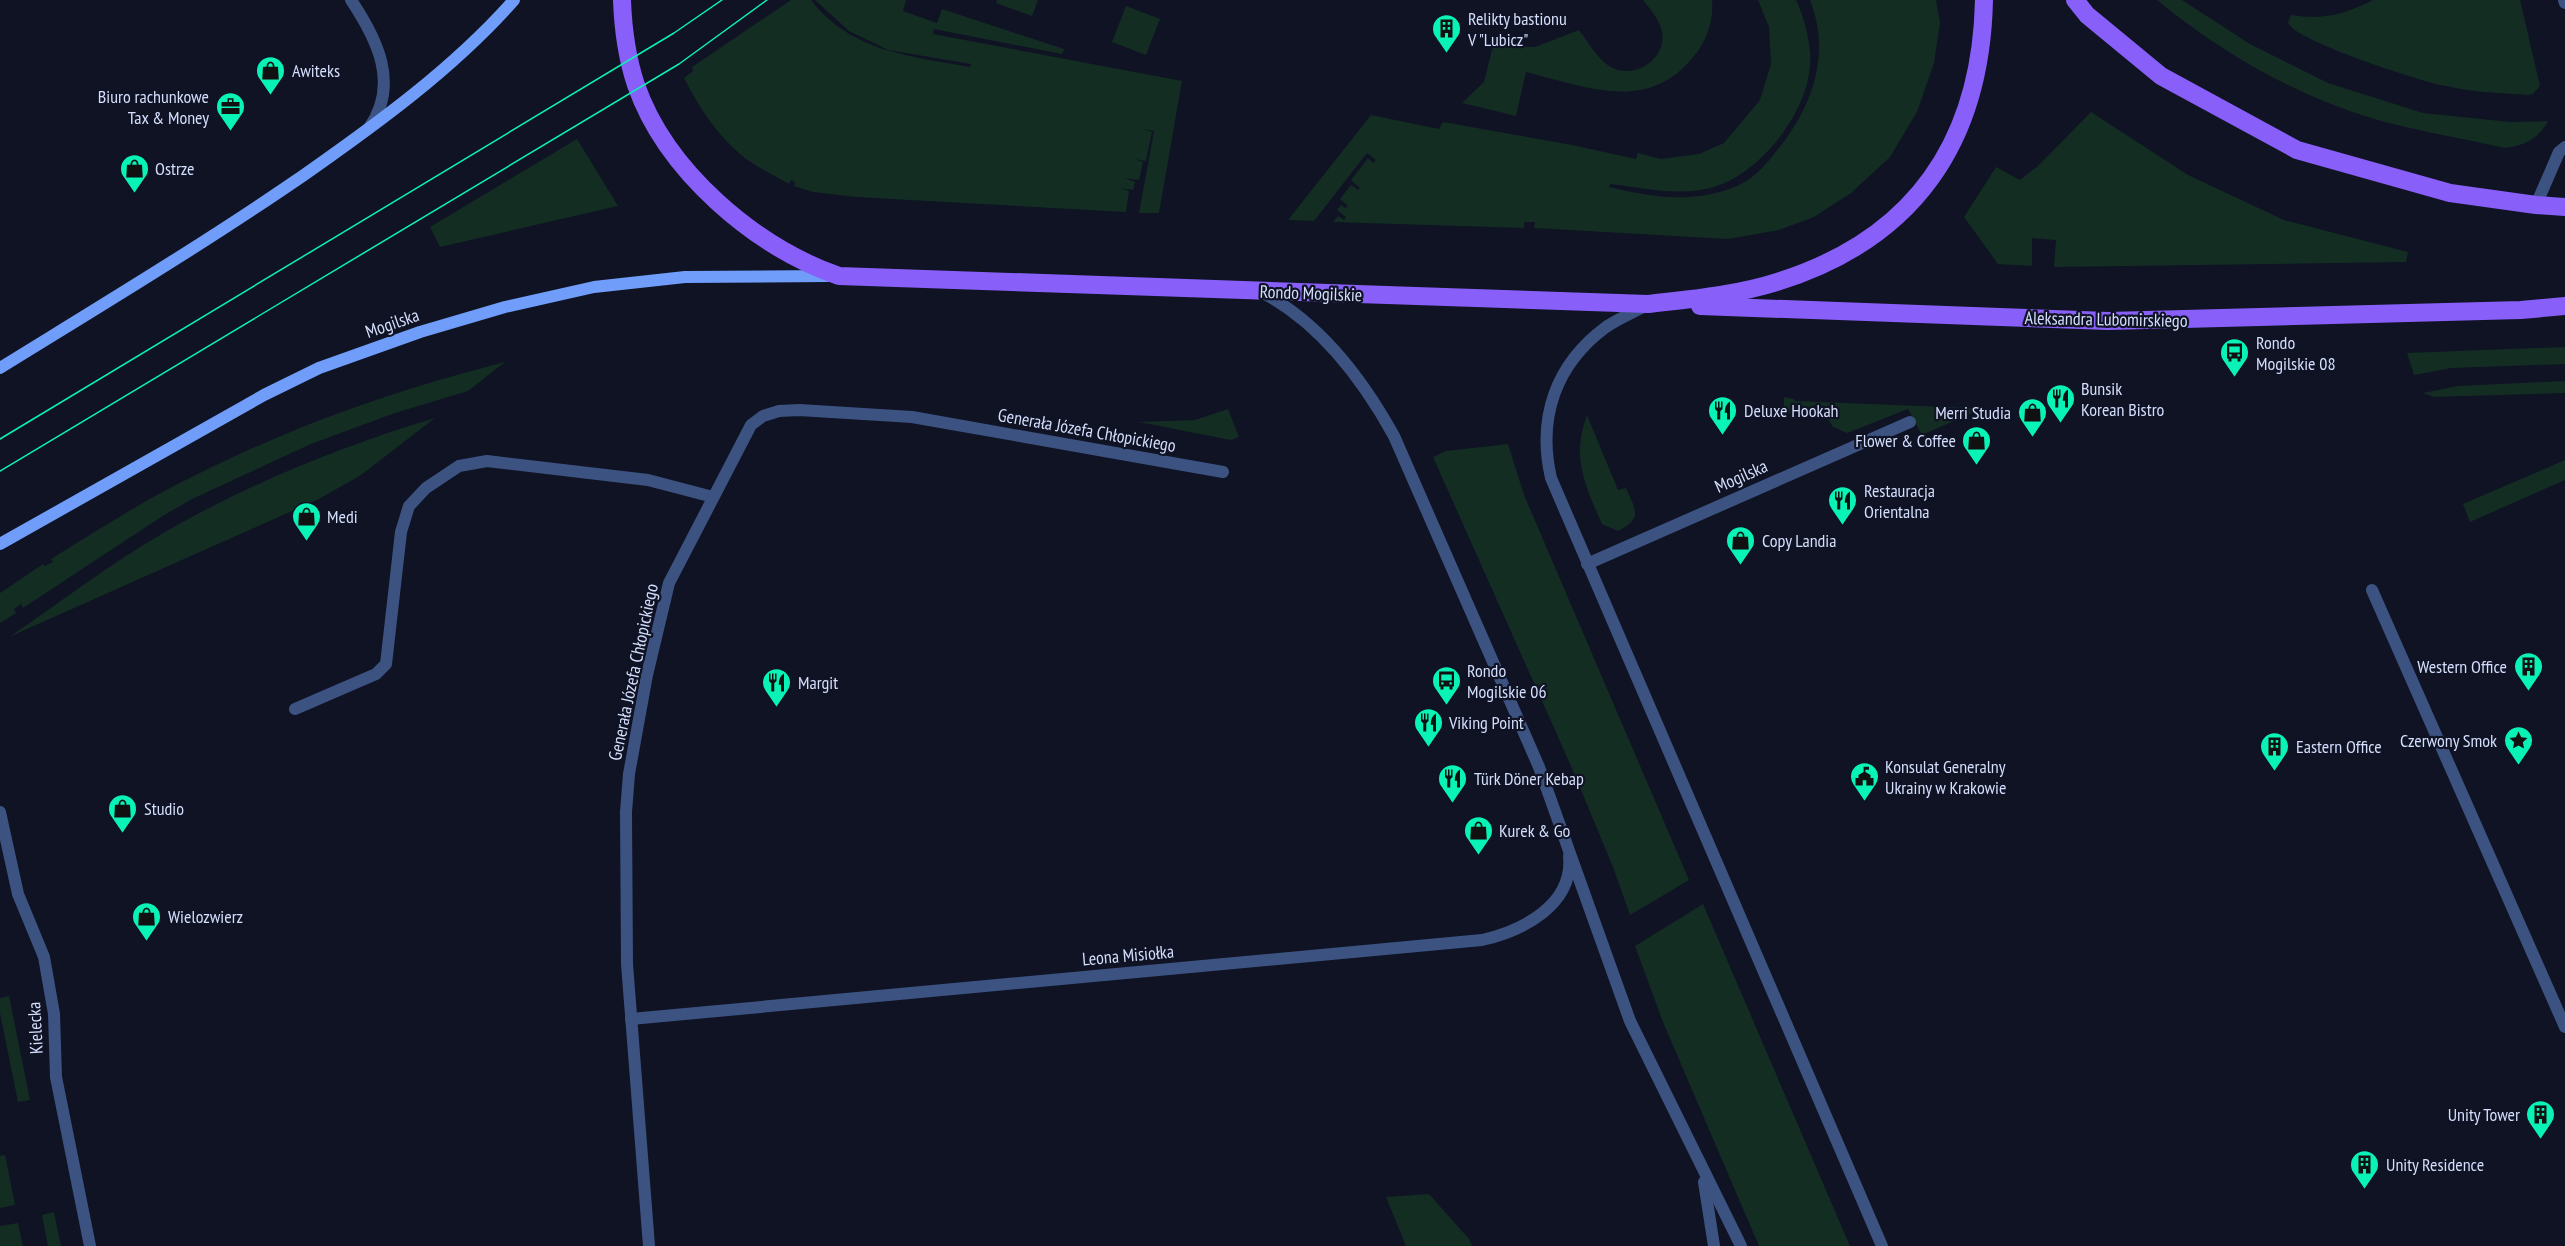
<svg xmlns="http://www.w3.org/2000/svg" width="2565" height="1246" font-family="'PT Sans Narrow',sans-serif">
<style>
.green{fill:#132d23}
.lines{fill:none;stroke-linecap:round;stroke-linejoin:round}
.pedestrian{stroke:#3c5281;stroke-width:12}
.minor{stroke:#3c5281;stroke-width:12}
.tertiary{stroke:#3c5281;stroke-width:12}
.secondary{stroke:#6f9df9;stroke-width:12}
.primary{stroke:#885ff9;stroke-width:18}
.tram{stroke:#0af3b6;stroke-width:1.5}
.labels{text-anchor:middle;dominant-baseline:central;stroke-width:4.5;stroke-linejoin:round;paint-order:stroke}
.poi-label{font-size:18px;fill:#d4defd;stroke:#0f1324;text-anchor:start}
.street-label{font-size:18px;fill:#d4defd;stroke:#0f1324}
</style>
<rect width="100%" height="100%" fill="#0f1324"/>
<!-- green -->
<g class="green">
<path d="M791 0H811C851 52 911 56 970 67L971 64 888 50 849 31 815 0H906L903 11 937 23 942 9 1064 49 1062 54 934 29 933 34 1182 81 1159 213H1139L1154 131 1142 129 1152 132 1146 161 1134 159 1143 162 1139 180 1125 178 1135 182 1133 190 1120 188 1129 191 1126 212 856 197 813 192 794 186 795 182 791 180 789 184C773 175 754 166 740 154 716 134 698 105 684 78L693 71 692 67Z"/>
<path d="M997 0H1038L1032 16 996 3Z"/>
<path d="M1643 0H1712C1714 20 1707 41 1694 56 1648 114 1587 87 1526 72L1516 116 1462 103 1484 82 1493 46 1535 47 1579 30C1588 42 1597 58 1609 66 1632 81 1667 60 1662 32 1660 20 1650 9 1643 0Z"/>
<path d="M1758 0H1796C1803 14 1809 36 1810 53 1815 105 1761 176 1710 188 1677 196 1643 188 1610 184L1609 187C1653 198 1697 204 1739 185 1755 178 1768 162 1779 148 1813 105 1831 54 1810 0H1936L1940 23 1934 63 1917 112 1890 157 1851 193 1814 217 1779 230 1728 239 1534 228 1535 222H1524V228L1333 222 1338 216 1344 220 1346 217 1337 210 1341 205 1345 208 1348 206 1340 199 1351 185 1358 190 1360 188 1351 180 1368 158 1373 163 1376 160 1367 153 1314 221 1288 220 1371 115 1439 129 1443 122 1572 145 1636 159 1638 153 1661 159 1699 154 1724 143 1760 100 1771 64 1769 27Z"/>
<path d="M2157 0H2182L2250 44 2328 83 2423 113 2510 122 2548 121C2538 139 2526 145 2505 148 2465 139 2424 132 2385 122 2301 99 2224 55 2157 0Z"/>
<path d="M2373 0H2520L2540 86 2533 94 2528 95C2499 93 2469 92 2441 85 2417 80 2296 41 2288 23L2291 15C2325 20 2342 15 2373 0Z"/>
<path d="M1126 6 1160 19 1146 55 1112 42Z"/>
<path d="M2091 112 2188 175 2284 220 2408 252 2406 262 2054 267 2056 240 2032 238V266L1998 264 1964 217 1996 167 2020 180 2038 166Z"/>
<path d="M577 139 618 206 440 247 430 227Z"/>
<path d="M2565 347V364L2451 368 2414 375 2407 353Z"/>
<path d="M505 362 468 391 395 413 311 444 192 499 161 517 23 608 21 604 14 609 16 613 0 623V593L43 564 45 566 53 562 51 559C98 530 144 500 194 476 295 425 395 390 505 362Z"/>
<path d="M2565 381V393L2434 397 2423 393 2458 386Z"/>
<path d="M1784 397 1794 399 1795 401 1972 408V413L1922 435 1908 409 1847 433 1833 427 1819 404 1784 415Z"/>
<path d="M1228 409 1239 437 1231 440 1139 422 1195 420Z"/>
<path d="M1587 415 1618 490 1626 488C1636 511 1643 518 1618 531L1602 524C1585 485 1571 458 1587 415Z"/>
<path d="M435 418 361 475 319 499 9 637C61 602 111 563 165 532 250 483 342 446 435 418Z"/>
<path d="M1508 444 1524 495 1689 880 1630 915 1613 867 1571 766 1433 457 1446 451Z"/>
<path d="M2565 460V480L2470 522 2463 504Z"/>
<path d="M1703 904 1850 1246H1759L1663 1022 1635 946Z"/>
<path d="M9 996 30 1100 18 1102 0 1013V998Z"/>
<path d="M5 1155 15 1205 0 1208V1156Z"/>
<path d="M1429 1194 1469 1239 1472 1246H1406L1386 1197Z"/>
<path d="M54 1212 61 1246H48L42 1215Z"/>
<path d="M18 1223 23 1246H0V1226Z"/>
</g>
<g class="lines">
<!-- pedestrian -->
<path class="pedestrian" d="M2372 590 2565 1027"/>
<!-- minor -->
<g class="minor">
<path d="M351 0C377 39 400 84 369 128"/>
<path d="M2564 0 2565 3"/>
<path d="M2536 205 2559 152 2565 147"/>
<path d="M1587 564 1910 422"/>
<path d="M295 709 376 674 386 664 401 532 409 506 426 488 459 466 487 461 648 480 713 497"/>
<path d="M0 812 18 894 44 957 54 1014 56 1077 90 1246"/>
<path d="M631 1019 1482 940C1522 931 1574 905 1569 856"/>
<path d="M649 1246 627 964 626 812 629 774 647 675 669 583 751 425 763 416 779 411 799 410 912 417 1223 472"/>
</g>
<!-- tertiary -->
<g class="tertiary">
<path d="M1263 293C1320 323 1363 380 1394 436L1539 767 1630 1021 1741 1246"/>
<path d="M1647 305C1634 312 1619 318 1606 327 1556 364 1537 417 1551 478L1882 1246"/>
<path d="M1704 1182 1714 1246"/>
</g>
<!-- secondary -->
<g class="secondary">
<path d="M0 368C102 305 205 243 304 175 378 123 454 68 514 0"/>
<path d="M0 544 264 395 319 368 420 332 505 307 594 287 685 277 829 276"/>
</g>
<!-- primary -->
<g class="primary">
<path d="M622 0C623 29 627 58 636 85 666 171 755 247 839 276L1648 304C1691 299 1736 295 1777 282 1915 239 1981 141 1984 0"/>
<path d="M2075 0 2087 15 2161 76 2297 150 2450 193 2536 205 2565 207"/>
<path d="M1700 306 2108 321 2521 310 2565 306"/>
</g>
<!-- tram -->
<g class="tram">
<path d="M0 439 674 33 722 0"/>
<path d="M0 471 679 64 767 0"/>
</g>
</g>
<!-- icons -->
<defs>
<symbol id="building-pin" viewBox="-11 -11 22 30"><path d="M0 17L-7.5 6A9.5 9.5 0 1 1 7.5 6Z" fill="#0af3b6" stroke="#0f1324"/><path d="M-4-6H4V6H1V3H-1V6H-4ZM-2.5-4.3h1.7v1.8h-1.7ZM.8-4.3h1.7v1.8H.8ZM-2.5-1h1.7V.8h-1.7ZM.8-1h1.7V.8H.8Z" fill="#111"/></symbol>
<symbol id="shop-pin" viewBox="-11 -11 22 30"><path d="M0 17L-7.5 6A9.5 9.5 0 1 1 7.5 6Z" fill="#0af3b6" stroke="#0f1324"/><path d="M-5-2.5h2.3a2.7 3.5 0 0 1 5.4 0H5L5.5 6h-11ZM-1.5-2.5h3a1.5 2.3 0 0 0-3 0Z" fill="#111"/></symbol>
<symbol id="office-pin" viewBox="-11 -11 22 30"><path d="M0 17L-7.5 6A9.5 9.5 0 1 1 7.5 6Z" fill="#0af3b6" stroke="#0f1324"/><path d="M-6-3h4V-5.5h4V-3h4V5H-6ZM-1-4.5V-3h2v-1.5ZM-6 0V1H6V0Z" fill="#111"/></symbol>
<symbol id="bus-pin" viewBox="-11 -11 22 30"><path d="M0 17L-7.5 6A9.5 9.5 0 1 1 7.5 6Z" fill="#0af3b6" stroke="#0f1324"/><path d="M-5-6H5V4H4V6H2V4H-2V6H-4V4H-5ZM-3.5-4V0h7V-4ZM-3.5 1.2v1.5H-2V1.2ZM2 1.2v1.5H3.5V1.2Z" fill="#111"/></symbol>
<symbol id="restaurant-pin" viewBox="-11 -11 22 30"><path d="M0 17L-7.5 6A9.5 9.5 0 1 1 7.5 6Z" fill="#0af3b6" stroke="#0f1324"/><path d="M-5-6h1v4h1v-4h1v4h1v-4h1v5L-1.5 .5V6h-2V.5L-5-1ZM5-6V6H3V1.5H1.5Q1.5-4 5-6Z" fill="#111"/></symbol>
<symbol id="sight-pin" viewBox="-11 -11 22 30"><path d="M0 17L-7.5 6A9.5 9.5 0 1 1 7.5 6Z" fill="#0af3b6" stroke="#0f1324"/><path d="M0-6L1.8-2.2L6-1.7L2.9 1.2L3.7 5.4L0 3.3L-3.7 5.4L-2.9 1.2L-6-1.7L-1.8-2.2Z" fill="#111"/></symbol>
<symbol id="civic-pin" viewBox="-11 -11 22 30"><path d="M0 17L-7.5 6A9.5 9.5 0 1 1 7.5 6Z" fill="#0af3b6" stroke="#0f1324"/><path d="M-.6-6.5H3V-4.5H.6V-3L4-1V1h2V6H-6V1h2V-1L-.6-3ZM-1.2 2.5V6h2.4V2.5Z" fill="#111"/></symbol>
</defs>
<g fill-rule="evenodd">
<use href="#building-pin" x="1430" y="12" width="33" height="45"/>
<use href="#shop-pin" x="254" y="54" width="33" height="45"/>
<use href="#office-pin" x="214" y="90" width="33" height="45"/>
<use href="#shop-pin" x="118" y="152" width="33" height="45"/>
<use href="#bus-pin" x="2218" y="336" width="33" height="45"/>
<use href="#restaurant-pin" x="2044" y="382" width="33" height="45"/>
<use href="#restaurant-pin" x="1706" y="394" width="33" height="45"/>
<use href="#shop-pin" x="2016" y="396" width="33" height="45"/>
<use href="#shop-pin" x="1960" y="424" width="33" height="45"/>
<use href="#restaurant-pin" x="1826" y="484" width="33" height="45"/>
<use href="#shop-pin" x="290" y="500" width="33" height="45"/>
<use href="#shop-pin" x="1724" y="524" width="33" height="45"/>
<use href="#building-pin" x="2512" y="650" width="33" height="45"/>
<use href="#bus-pin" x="1430" y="664" width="33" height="45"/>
<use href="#restaurant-pin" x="760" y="666" width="33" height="45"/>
<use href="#restaurant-pin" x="1412" y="706" width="33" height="45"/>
<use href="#sight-pin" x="2502" y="724" width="33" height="45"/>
<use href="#building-pin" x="2258" y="730" width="33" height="45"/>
<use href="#civic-pin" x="1848" y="760" width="33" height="45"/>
<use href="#restaurant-pin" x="1436" y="762" width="33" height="45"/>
<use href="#shop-pin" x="106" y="792" width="33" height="45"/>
<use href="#shop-pin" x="1462" y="814" width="33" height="45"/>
<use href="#shop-pin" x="130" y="900" width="33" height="45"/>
<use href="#building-pin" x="2524" y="1098" width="33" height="45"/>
<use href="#building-pin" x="2348" y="1148" width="33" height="45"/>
</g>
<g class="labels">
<!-- poi labels -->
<g class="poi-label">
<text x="1468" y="18">Relikty bastionu<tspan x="1468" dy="21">V "Lubicz"</tspan></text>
<text x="292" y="70">Awiteks</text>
<text x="209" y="96" text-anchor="end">Biuro rachunkowe<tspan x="209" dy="21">Tax &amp; Money</tspan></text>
<text x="155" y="168">Ostrze</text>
<text x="2256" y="342">Rondo<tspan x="2256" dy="21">Mogilskie 08</tspan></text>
<text x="2081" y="388">Bunsik<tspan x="2081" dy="21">Korean Bistro</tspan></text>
<text x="1744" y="410">Deluxe Hookah</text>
<text x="2011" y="412" text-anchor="end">Merri Studia</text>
<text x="1956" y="440" text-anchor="end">Flower &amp; Coffee</text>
<text x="1864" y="490">Restauracja<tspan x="1864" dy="21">Orientalna</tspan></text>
<text x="327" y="516">Medi</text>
<text x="1762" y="540">Copy Landia</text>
<text x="2507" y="666" text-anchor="end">Western Office</text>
<text x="1467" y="670">Rondo<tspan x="1467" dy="21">Mogilskie 06</tspan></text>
<text x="798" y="682">Margit</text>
<text x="1449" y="722">Viking Point</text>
<text x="2497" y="740" text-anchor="end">Czerwony Smok</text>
<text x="2296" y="746">Eastern Office</text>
<text x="1885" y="766">Konsulat Generalny<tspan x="1885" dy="21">Ukrainy w Krakowie</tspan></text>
<text x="1474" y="778">Türk Döner Kebap</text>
<text x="144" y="808">Studio</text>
<text x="1499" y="830">Kurek &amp; Go</text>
<text x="168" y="916">Wielozwierz</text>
<text x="2520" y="1114" text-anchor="end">Unity Tower</text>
<text x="2386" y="1164">Unity Residence</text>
</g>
<!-- street labels -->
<g class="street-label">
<text transform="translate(1311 293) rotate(2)">Rondo Mogilskie</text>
<text transform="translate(2106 319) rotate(1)">Aleksandra Lubomirskiego</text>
<text transform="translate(392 323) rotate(-19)">Mogilska</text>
<text transform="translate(1087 430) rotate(10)">Generała Józefa Chłopickiego</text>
<text transform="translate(1741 476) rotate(-24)">Mogilska</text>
<text transform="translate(633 672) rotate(-78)">Generała Józefa Chłopickiego</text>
<text transform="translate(1128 955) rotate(-5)">Leona Misiołka</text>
<text transform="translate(35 1028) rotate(-93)">Kielecka</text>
</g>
</g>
</svg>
